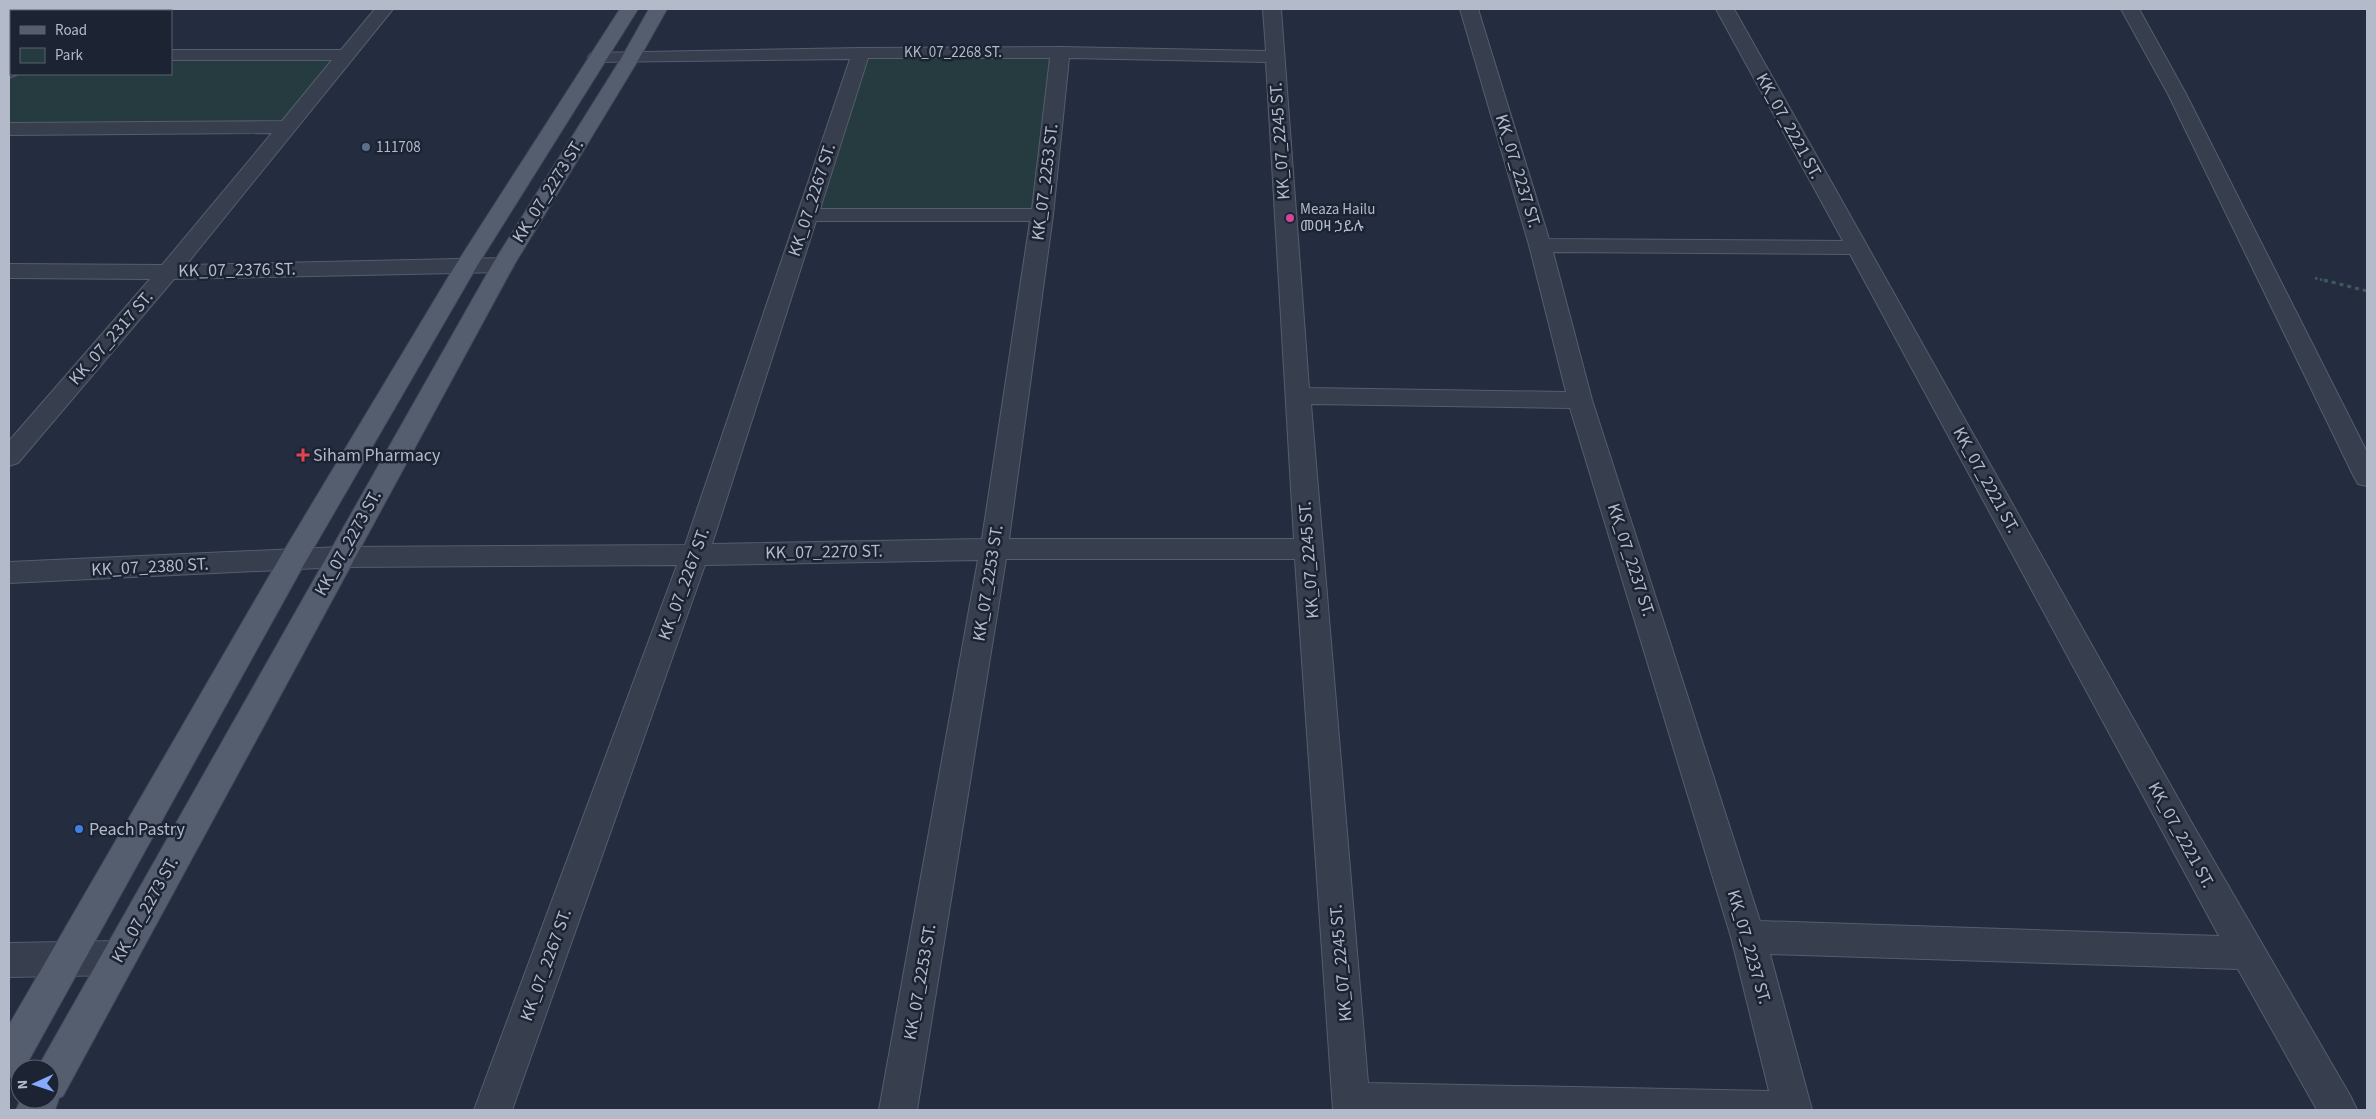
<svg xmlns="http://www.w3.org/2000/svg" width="2376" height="1119" font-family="'Source Sans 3','Noto Sans Ethiopic',sans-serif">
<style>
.green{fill:#253b40}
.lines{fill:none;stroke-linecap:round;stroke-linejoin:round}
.minor-casing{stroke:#555d6d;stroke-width:2}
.primary-casing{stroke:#404858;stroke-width:2}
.path-far1{stroke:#43585d;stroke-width:2.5;stroke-dasharray:2.5 2.5;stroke-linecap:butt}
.path{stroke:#43585d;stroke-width:3;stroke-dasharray:4 4;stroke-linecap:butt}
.minor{fill:#373f4f;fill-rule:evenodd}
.primary{fill:#555e6f;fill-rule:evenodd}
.service-dot{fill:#5c6f8a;stroke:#1c2434;stroke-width:2}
.hotel-dot{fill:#d1479c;stroke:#1c2434;stroke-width:2}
.health-dot{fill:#e0444e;stroke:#1c2434;stroke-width:2}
.shop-dot{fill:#3f7fe0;stroke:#1c2434;stroke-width:2}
.labels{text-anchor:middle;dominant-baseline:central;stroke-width:5;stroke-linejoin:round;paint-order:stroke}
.far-street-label{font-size:15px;fill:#b3baca;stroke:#1c2434}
.far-poi-label{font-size:15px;fill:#b3baca;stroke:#1c2434;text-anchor:start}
.street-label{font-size:18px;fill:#b3baca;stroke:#1c2434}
.poi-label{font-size:18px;fill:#b3baca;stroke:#1c2434;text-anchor:start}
</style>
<rect width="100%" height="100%" fill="#232d3f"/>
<!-- green -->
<g class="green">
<path d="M1060 52 1042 215H807L861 53Z"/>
<path d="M171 55H345L289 127 9 129V72L11 70V74H171Z"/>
</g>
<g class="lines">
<defs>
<g id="minor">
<path d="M75 9H94L92 11H73Z"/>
<path d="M375 9H393L186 265 503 258 511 260 514 265 511 270 503 272 174 279 18 463 9 466V441L150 279 9 278V264L162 265 272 133 9 135V123L282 121 332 60H171V50H341Z"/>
<path d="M1263 9H1281L1309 388 1566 392 1529 245 1460 9H1478L1549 239 1843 241 1716 9H1734L2193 825 2351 1097 2357 1110H2317L2238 969 1770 954 1812 1110H1333L1295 559H1006L917 1110H879L978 560 705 565 512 1110H474L677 565 340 567 9 583V562L340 547 685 545 850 59 597 62 591 61 588 57 591 53 861 48 1060 47 1266 51ZM868 58H1050L1032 209H820ZM1069 58 1266 62 1294 539H1009L1053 215ZM816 221H1030L982 539 712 544ZM1553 252 1850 254 2219 936 1760 921 1592 400ZM1311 404 1570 408 1731 937 1769 1091 1368 1083Z"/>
<path d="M2121 9H2139L2186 94 2367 452V486L2358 484 2354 477 2168 94Z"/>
<path d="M11 64V74H18L9 78V65Z"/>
<path d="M119 941 131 946 136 958 131 970 119 975 9 977V943Z"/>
</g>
<g id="primary">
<path d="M620 9H638L477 266 302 568 24 1069H20V1074L9 1078V1025L282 554 455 266Z"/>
<path d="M649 9H667L640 57 514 265 63 1096 59 1098 55 1110H16L21 1099H50V1069H37L492 265 622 57Z"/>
</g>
</defs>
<!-- minor casing -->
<use href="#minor" class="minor-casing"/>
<!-- primary casing -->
<use href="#primary" class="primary-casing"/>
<!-- path-far1 -->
<path class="path-far1" d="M2315 278 2329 282"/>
<!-- path -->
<path class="path" d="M2324 280 2367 291"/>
<!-- minor -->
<use href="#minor" class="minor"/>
<!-- primary -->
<use href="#primary" class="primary"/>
</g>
<!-- markers -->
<circle class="service-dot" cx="366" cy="147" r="5"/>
<circle class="hotel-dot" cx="1290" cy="218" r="5"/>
<path class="health-dot" d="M300.5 447.5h5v5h5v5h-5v5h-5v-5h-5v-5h5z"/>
<circle class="shop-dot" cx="79" cy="829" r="5"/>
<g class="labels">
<!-- far-street labels -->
<g class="far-street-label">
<text x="953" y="52">KK_07_2268 ST.</text>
</g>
<!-- far-poi labels -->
<g class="far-poi-label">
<text x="376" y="147">111708</text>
<text x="1300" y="209">Meaza Hailu<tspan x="1300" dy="17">መዐዛ ኃይሉ</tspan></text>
</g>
<!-- street labels -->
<g class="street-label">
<text transform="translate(1789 126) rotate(61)">KK_07_2221 ST.</text>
<text transform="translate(1280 141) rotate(-94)">KK_07_2245 ST.</text>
<text transform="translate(1518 171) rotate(73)">KK_07_2237 ST.</text>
<text transform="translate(1045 182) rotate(-83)">KK_07_2253 ST.</text>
<text transform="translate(548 191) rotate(-58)">KK_07_2273 ST.</text>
<text transform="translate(812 200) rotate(-72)">KK_07_2267 ST.</text>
<text transform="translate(237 270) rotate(-1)">KK_07_2376 ST.</text>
<text transform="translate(111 338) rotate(-49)">KK_07_2317 ST.</text>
<text transform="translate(1986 480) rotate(61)">KK_07_2221 ST.</text>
<text transform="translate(348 543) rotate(-61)">KK_07_2273 ST.</text>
<text transform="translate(824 552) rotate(-1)">KK_07_2270 ST.</text>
<text transform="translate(1309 560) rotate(-94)">KK_07_2245 ST.</text>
<text transform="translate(1631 560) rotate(72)">KK_07_2237 ST.</text>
<text transform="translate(150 567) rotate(-3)">KK_07_2380 ST.</text>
<text transform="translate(988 583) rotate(-81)">KK_07_2253 ST.</text>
<text transform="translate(684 584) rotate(-70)">KK_07_2267 ST.</text>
<text transform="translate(2181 835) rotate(61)">KK_07_2221 ST.</text>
<text transform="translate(145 910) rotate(-61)">KK_07_2273 ST.</text>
<text transform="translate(1749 947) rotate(74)">KK_07_2237 ST.</text>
<text transform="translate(1341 963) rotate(-95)">KK_07_2245 ST.</text>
<text transform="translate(546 965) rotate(-70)">KK_07_2267 ST.</text>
<text transform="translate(920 982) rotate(-80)">KK_07_2253 ST.</text>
</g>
<!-- poi labels -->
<g class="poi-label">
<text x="313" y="455">Siham Pharmacy</text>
<text x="89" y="829">Peach Pastry</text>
</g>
</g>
<!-- border -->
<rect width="2376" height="1119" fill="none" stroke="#b3baca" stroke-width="20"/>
<!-- legend -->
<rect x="10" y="10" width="162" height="65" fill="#1c2434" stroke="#586070"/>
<rect x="20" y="26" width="25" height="8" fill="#555e6f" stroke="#586070"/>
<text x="55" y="35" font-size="15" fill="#b3baca">Road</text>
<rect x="20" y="48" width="25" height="15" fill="#253b40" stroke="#586070"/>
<text x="55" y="60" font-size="15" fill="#b3baca">Park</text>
<!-- north arrow -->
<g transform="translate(35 1084) rotate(267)"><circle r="24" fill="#1c2434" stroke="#586070"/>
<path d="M0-4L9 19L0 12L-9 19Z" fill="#86aafd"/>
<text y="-8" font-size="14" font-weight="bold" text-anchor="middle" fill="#b3baca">N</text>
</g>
</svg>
